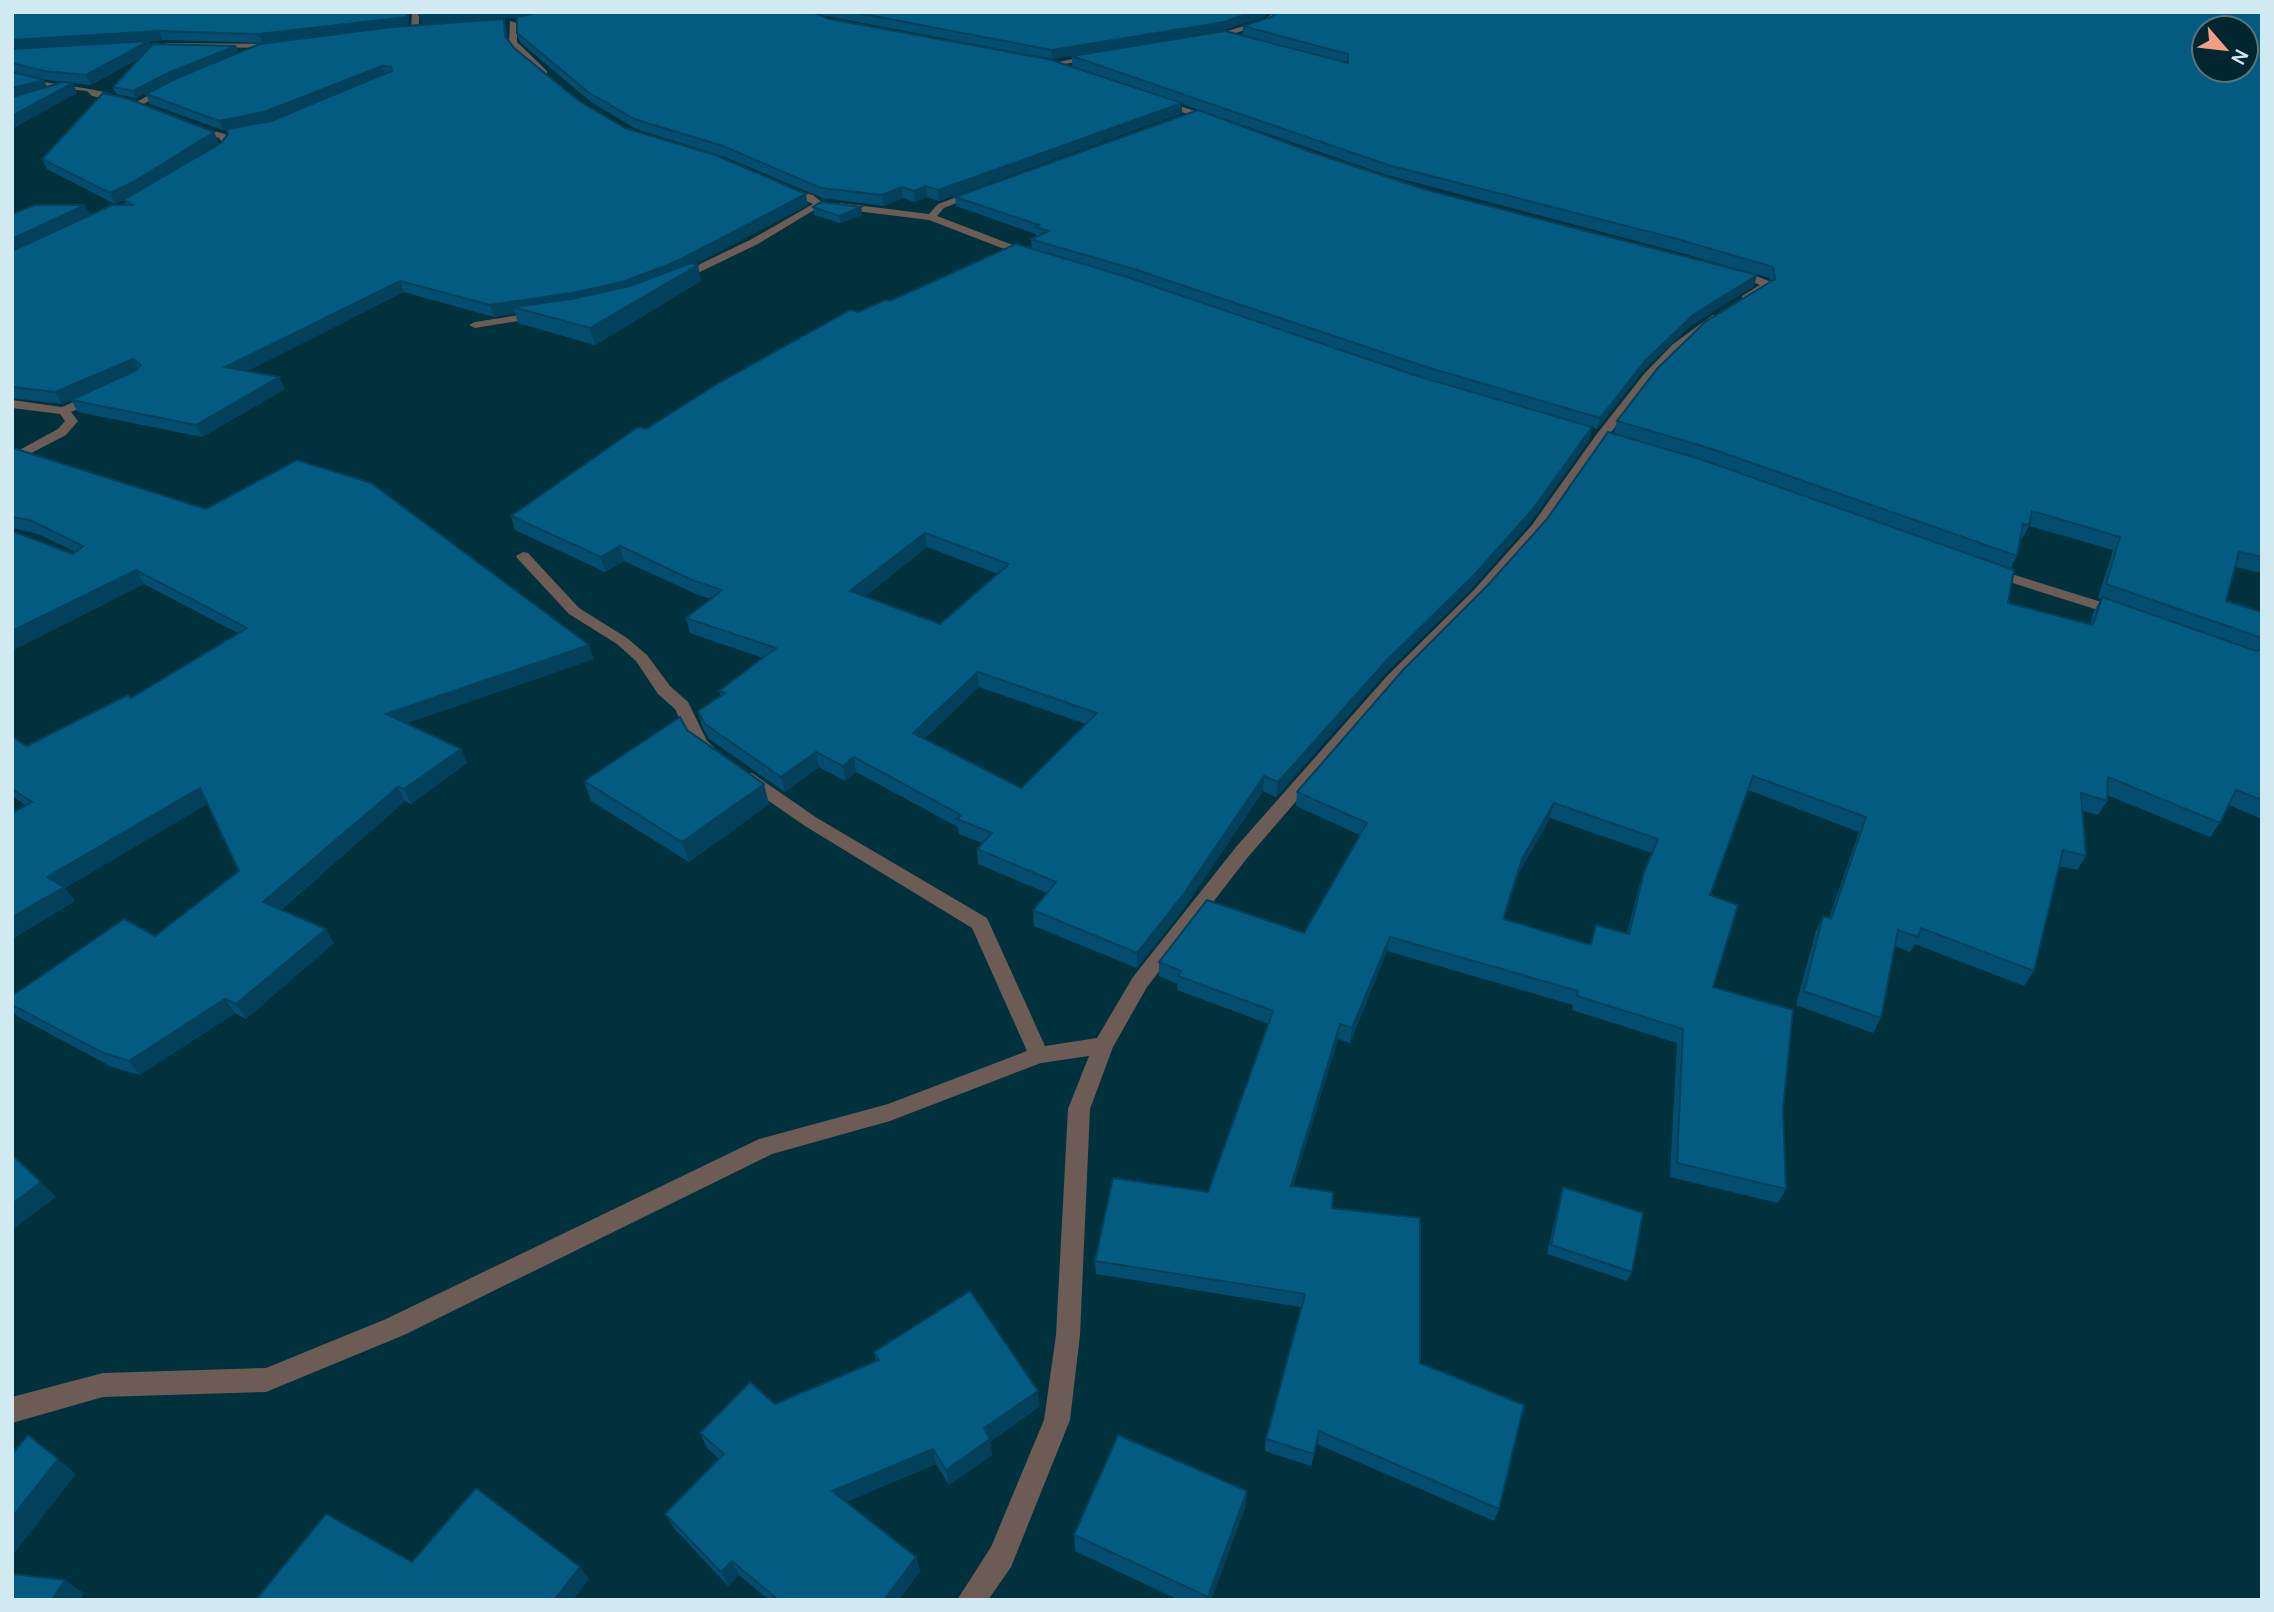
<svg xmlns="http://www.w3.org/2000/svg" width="2274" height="1612" font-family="Manrope,sans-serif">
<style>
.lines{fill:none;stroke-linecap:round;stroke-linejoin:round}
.street{fill:#6d5b56;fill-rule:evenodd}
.wall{fill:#034e70;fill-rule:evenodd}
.shaded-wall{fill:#03405b}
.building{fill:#045b82;stroke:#03405b;stroke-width:2;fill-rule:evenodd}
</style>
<rect width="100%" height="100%" fill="#00313c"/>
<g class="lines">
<!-- street -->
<g class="street">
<path d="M412 12H419V30L415 32 411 30Z"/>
<path d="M1275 12H1283L1269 24 1212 39 1208 37 1263 20Z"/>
<path d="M510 21 517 23V42L547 71V75H541L509 43Z"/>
<path d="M166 43 274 44 278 46 274 48 163 47Z"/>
<path d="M1094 55 1097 59 1051 66 1047 64Z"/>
<path d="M12 73C23 76 34 79 45 82 73 88 101 87 127 101L123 103 92 96 87 91 47 87 12 78Z"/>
<path d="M167 85 174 87 140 106 133 104Z"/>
<path d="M1161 100 1217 118 1218 120 1211 122 1158 104Z"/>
<path d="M192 125 225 134 230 142 224 151 207 157V153L222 142 219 138 192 129Z"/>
<path d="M781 186 813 195 824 204 758 244 681 281H673V277L750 240 813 204 781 190Z"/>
<path d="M973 191 981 193 944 208 937 216 1036 254V258H1028L929 220 840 209 835 206 840 203 929 214 938 204Z"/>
<path d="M1730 269H1738L1769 281 1771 286 1750 300H1742V296L1760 285 1730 273Z"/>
<path d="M539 312 544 315 543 317 475 328 469 325 475 322Z"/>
<path d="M1713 315 1723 317 1681 348 1652 380 1604 441 1542 531 1483 597 1399 682 1248 857 1147 987 1113 1047 1090 1109 1080 1335 1070 1420 1011 1567 988 1600H957L991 1547 1044 1420 1056 1335 1068 1109 1089 1056 1041 1063 890 1121 772 1154 404 1335 266 1392 103 1397 12 1423V1397L103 1373 266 1368 386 1319 759 1139 888 1104 1027 1051 972 928 805 826 740 781 737 777 740 773H752L817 818 987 918 1045 1046 1097 1038 1133 977 1236 847 1387 676 1473 591 1532 525 1596 435 1644 374 1673 344Z"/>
<path d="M97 392 103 396 101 399 71 412 78 421 66 435 12 463V454L58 429 65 421 60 414 12 408V400L62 407Z"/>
<path d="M523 552 528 553 579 608 627 638 647 655 670 686 688 702 707 741 720 753 718 757H706L694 748 675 709 658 694 636 661 617 644 569 614 518 559 516 556Z"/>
<path d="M1992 568 2124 609 2126 612 2119 616 2114 615 1987 575 1985 572 1987 569Z"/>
</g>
</g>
<!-- wall -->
<g class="wall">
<path d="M12 12H409V26L506 28 507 39 514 48 579 101 625 128 808 205 695 264 701 281 595 345 518 323 515 313 494 317 404 292 247 371 285 389 202 437 78 412 71 400 62 404 12 398V214L90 215 126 205 123 200 115 204 47 169 42 159 219 142 169 173 221 143 228 134 227 130H223L150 104 146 94 263 43 163 40 149 41 151 46 239 52 173 79 136 98 116 94 113 87 140 58 91 85 48 80 12 71Z"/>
<path d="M419 12H1270L1262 18 1223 30 1052 59 816 14 829 19 1136 88 1072 66V56L1242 35 1243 26 2262 12V573L2235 567 2226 601 2262 612V819L2229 805 2220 823 2210 837 2107 795V801L2098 815 2083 811 2086 856 2077 870 2059 866 2034 971 2024 986 1915 944 1910 952 1895 946 1881 1018 1873 1033 1796 1005 1816 931 1823 916 1829 918 1859 832 1748 790 1710 895 1713 987 1783 1109 1786 1189 1778 1203 1670 1177 1677 1043 1572 1010 1573 1005 1387 951 1350 1043 1338 1039 1293 1186 1332 1208 1420 1363 1499 1509 1494 1521 1317 1444 1311 1466 1265 1451 1266 1439 1301 1307 1096 1274 1095 1261 1208 1192 1269 1024 1177 990 1178 984 1159 976V962L1304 933 1360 835 1296 806 1297 792 1807 497 1708 462 1613 434 1617 421 1770 282V278L1674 251 1387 175 1182 104V113L939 201 927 197 915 202 903 198 884 206 823 198 725 157 636 129 591 102 520 42 517 33V17L422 24ZM2029 526 2113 550 2098 598 2101 599 2094 611 2090 624 2008 603 2010 569 2017 556 2020 538 2022 539ZM1550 818 1652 853 1639 886 1627 934 1596 925 1590 945 1504 919 1519 873Z"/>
<path d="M1311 152 1427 190 1754 286 1690 326 1642 372 1597 429 1592 427 1589 440 1530 523 1471 589 1385 674 1276 797 1263 791 1185 907 1137 968 1034 926 1033 910 1047 893 978 864 977 849 982 843 959 834 958 827 856 772 845 781 819 767 785 792 709 739 702 726 698 711 721 696 719 691 763 658 690 633 686 618 710 599 696 594 624 561 605 572 515 530 511 516 646 429 859 312 1032 249 1031 239 1036 237V234L956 206 955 197ZM927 547 998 574 940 624 865 596ZM979 687 1086 724 1021 788 924 739Z"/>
<path d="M813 207H861L862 215 840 223 814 215Z"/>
<path d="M12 449 594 659 407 723 461 749 467 763 411 804 405 801 281 910 334 943 246 1019 235 1013 140 1075 112 1067 17 1016 12 1010V996L155 936 239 871 207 804 65 888 75 901 12 939 26 805 12 796V737L27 746 131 698 238 633 144 584 15 649 12 647V531L73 554 76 552 38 534 12 528Z"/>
<path d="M687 730 769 804 689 862 591 801 584 781Z"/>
<path d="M1563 1187 1632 1272 1627 1281 1547 1254 1560 1197Z"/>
<path d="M874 1352 1040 1406 990 1442 992 1455 949 1485 936 1464 846 1502 916 1557 920 1571 899 1600H769L739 1575 728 1586 674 1528 665 1514 719 1459 707 1448 700 1433 775 1404 876 1361Z"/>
<path d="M1247 1491 1245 1508 1211 1600H1179L1075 1551 1074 1535Z"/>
</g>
<!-- shaded-wall -->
<g class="shaded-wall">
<path d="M409 12V26L263 43 259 34Z"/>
<path d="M469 12H543L513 18 422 24 419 15Z"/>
<path d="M1252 12H1270L1262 18 1223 30 1052 59V50Z"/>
<path d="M504 19 506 28 507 45 505 36Z"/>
<path d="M159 31 163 40 149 41 153 50 91 85 86 75 12 49V40Z"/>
<path d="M236 46 239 52 173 79 136 98 133 91 170 72Z"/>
<path d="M382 66 385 75 268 121 223 130 219 121Z"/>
<path d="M44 80 48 89 12 99V88Z"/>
<path d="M73 83 77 93 12 129V116Z"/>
<path d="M1182 103V113L939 201 938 190Z"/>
<path d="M214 132 219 142 140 192 115 204 110 193Z"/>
<path d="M926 186 927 197 915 202 914 191Z"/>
<path d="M902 187 903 198 884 206 882 195Z"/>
<path d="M806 194 808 205 676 274 625 293 513 307 515 313 494 317 490 305Z"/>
<path d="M85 205 90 215 12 253V239Z"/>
<path d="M861 207 862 215 840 223 839 216Z"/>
<path d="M698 265 701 281 595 345 590 328Z"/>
<path d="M1757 275 1754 286 1690 326 1642 372 1597 429 1600 418 1645 361 1693 315Z"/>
<path d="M400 281 404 292 231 379 225 367Z"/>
<path d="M133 359 139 371 62 404 55 392Z"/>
<path d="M279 377 285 389 202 437 196 425Z"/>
<path d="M1592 427 1589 440 1530 523 1471 589 1385 674 1276 797 1278 782Z"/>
<path d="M925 533 927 547 853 606 850 591Z"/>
<path d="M620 546 624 561 605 572 601 557Z"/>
<path d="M136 570 144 584 15 649 12 645V631Z"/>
<path d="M589 645 594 659 393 728 386 714Z"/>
<path d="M978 672 979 687 915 748 913 733Z"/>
<path d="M461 749 467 763 411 804 404 789Z"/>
<path d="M816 752 819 767 785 792 781 777Z"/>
<path d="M854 757 856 772 845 781 843 766Z"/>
<path d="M1264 776 1263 791 1185 907 1137 968V953Z"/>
<path d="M764 784 769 804 689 862 682 842Z"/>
<path d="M398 787 405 801 272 917 263 902Z"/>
<path d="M200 788 209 803 65 888 75 901 12 939V917L47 877Z"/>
<path d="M1554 803 1550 818 1519 873 1499 934 1522 859Z"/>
<path d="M326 929 334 943 246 1019 236 1004Z"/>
<path d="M1390 937 1387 951 1350 1043 1352 1028Z"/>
<path d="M225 999 235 1013 140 1075 129 1061Z"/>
<path d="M1340 1024 1338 1039 1289 1200 1291 1186Z"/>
<path d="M41 1182 56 1197 12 1230V1204Z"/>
<path d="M1038 1391 1040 1406 990 1442 992 1455 949 1485 946 1470 984 1428Z"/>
<path d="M933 1449 936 1464 837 1506 832 1491Z"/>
<path d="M58 1459 76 1474 12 1556V1517Z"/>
<path d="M1247 1491 1245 1508 1211 1600H1208Z"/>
<path d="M916 1557 920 1571 899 1600H884Z"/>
<path d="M732 1561 739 1575 728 1586 721 1572Z"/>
<path d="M580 1567 589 1579 573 1600H554Z"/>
<path d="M65 1580 84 1593 80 1600H52Z"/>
</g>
<!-- building -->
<g class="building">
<path d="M12 12H407V17L259 34 159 31 12 40Z"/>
<path d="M419 12H469L419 15Z"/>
<path d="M541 12H812L829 19 1048 59 1182 103 938 190 926 186 914 191 902 187 882 195 821 188 723 146 634 119 588 92 517 33V17Z"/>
<path d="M852 12H1252L1224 22 1052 50Z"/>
<path d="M1277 12H2262V557L2239 552 2226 601 2262 612V638L2106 584 2120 537 2032 511 2029 525 2023 524 2017 556 1712 449 1617 421 1657 369 1705 322 1775 279 1773 267 1677 239 1388 165 1072 56 1225 31 1348 63V54L1243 26 1271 17ZM2204 28H2246V70H2204Z"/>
<path d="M504 19 505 36 514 48 579 101 625 128 715 155 806 194 673 263 622 282 572 293 490 305 400 281 225 367 279 377 196 425 71 400 137 370 141 365 133 359 55 392 12 387V251L112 205H134L123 200 221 143 228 134 227 129 271 121 392 71 391 67 382 66 264 112 219 121 146 94 177 78 260 44 392 27Z"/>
<path d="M149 41 86 75 44 71 12 63V49Z"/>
<path d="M153 44 236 46 170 72 133 91 113 87Z"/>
<path d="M12 72 44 80 12 88Z"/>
<path d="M64 82 73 83 12 116V97Z"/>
<path d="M103 93 129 99 214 132 135 181 110 193 42 159Z"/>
<path d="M1198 110 1311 152 1427 190 1757 275 1693 315 1645 361 1600 418 1423 366 1134 269 1040 242 1031 239 1049 231 1035 227 1039 225 955 197Z"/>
<path d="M821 202 861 207 839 216 813 207Z"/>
<path d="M35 205H85L12 239V214Z"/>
<path d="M1016 244 1124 276 1414 375 1592 427 1533 509 1474 575 1387 660 1278 782 1264 776 1185 892 1137 953 1033 910 1056 882 977 849 992 833 957 819 961 815 854 757 843 766 816 752 781 777 705 724 698 711 725 693 719 691 776 648 686 618 722 590 692 580 620 546 601 557 511 516 638 427 646 429 717 384 850 310 859 312 885 300 890 301ZM925 533 1009 564 940 624 850 591ZM978 672 1097 713 1021 788 913 733Z"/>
<path d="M691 263 698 265 590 328 513 307 572 299 630 286Z"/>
<path d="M1608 432 1700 459 2014 570 2008 603 2093 625 2102 597 2256 651 2262 649V800L2236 790 2220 823 2108 777 2107 801 2081 793 2086 856 2063 850 2034 971 1921 928 1918 937 1898 930 1881 1018 1804 991 1823 916 1831 919 1866 817 1753 776 1710 895 1738 905 1713 987 1793 1010 1783 1109 1786 1189 1677 1163 1683 1029 1577 996 1578 991 1390 937 1352 1028 1340 1024 1291 1186 1333 1192 1332 1208 1420 1218V1363L1524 1405 1499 1509 1319 1431 1314 1454 1266 1439 1305 1294 1095 1261 1113 1178 1208 1192 1273 1011 1178 976 1181 971 1159 962 1207 900 1304 933 1367 823 1297 792 1403 670 1488 585 1547 519ZM1554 803 1658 839 1644 872 1629 934 1596 925 1591 945 1503 919 1522 859Z"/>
<path d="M13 448 206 509 297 460 371 483 589 645 386 714 461 749 404 789 398 787 263 902 326 929 236 1004 225 999 129 1061 101 1052 12 1005V996L124 919 155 936 239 871 200 788 47 877 64 887 12 917V813L32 802 12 789V737L27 746 128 695 131 698 247 628 136 570 12 631V531L73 554 83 546 30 520 12 517V449Z"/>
<path d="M680 717 687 730 764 784 682 842 584 781Z"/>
<path d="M12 1155 41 1182 12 1204Z"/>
<path d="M1563 1187 1643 1213 1632 1272 1551 1245Z"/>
<path d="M970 1291 1038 1391 984 1428 990 1439 946 1470 933 1449 832 1491 916 1557 884 1600H778L732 1561 721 1572 665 1514 724 1454 700 1433 750 1382 775 1404 879 1360 874 1352Z"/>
<path d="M28 1435 58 1459 12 1517V1454Z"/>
<path d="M1118 1435 1247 1491 1208 1597 1074 1535Z"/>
<path d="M476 1488 580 1567 554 1600H262L258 1597 326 1514 412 1562Z"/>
<path d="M12 1574 65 1580 52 1600H12Z"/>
</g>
<!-- border -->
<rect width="2274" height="1612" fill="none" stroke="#d1e9f0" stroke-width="28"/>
<!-- north arrow -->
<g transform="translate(2225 49) rotate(118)"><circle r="33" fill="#02262f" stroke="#55747c" stroke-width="2"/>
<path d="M0-5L12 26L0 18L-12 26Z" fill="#f49e86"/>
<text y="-10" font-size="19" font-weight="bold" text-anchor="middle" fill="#d1e9f0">N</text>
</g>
</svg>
